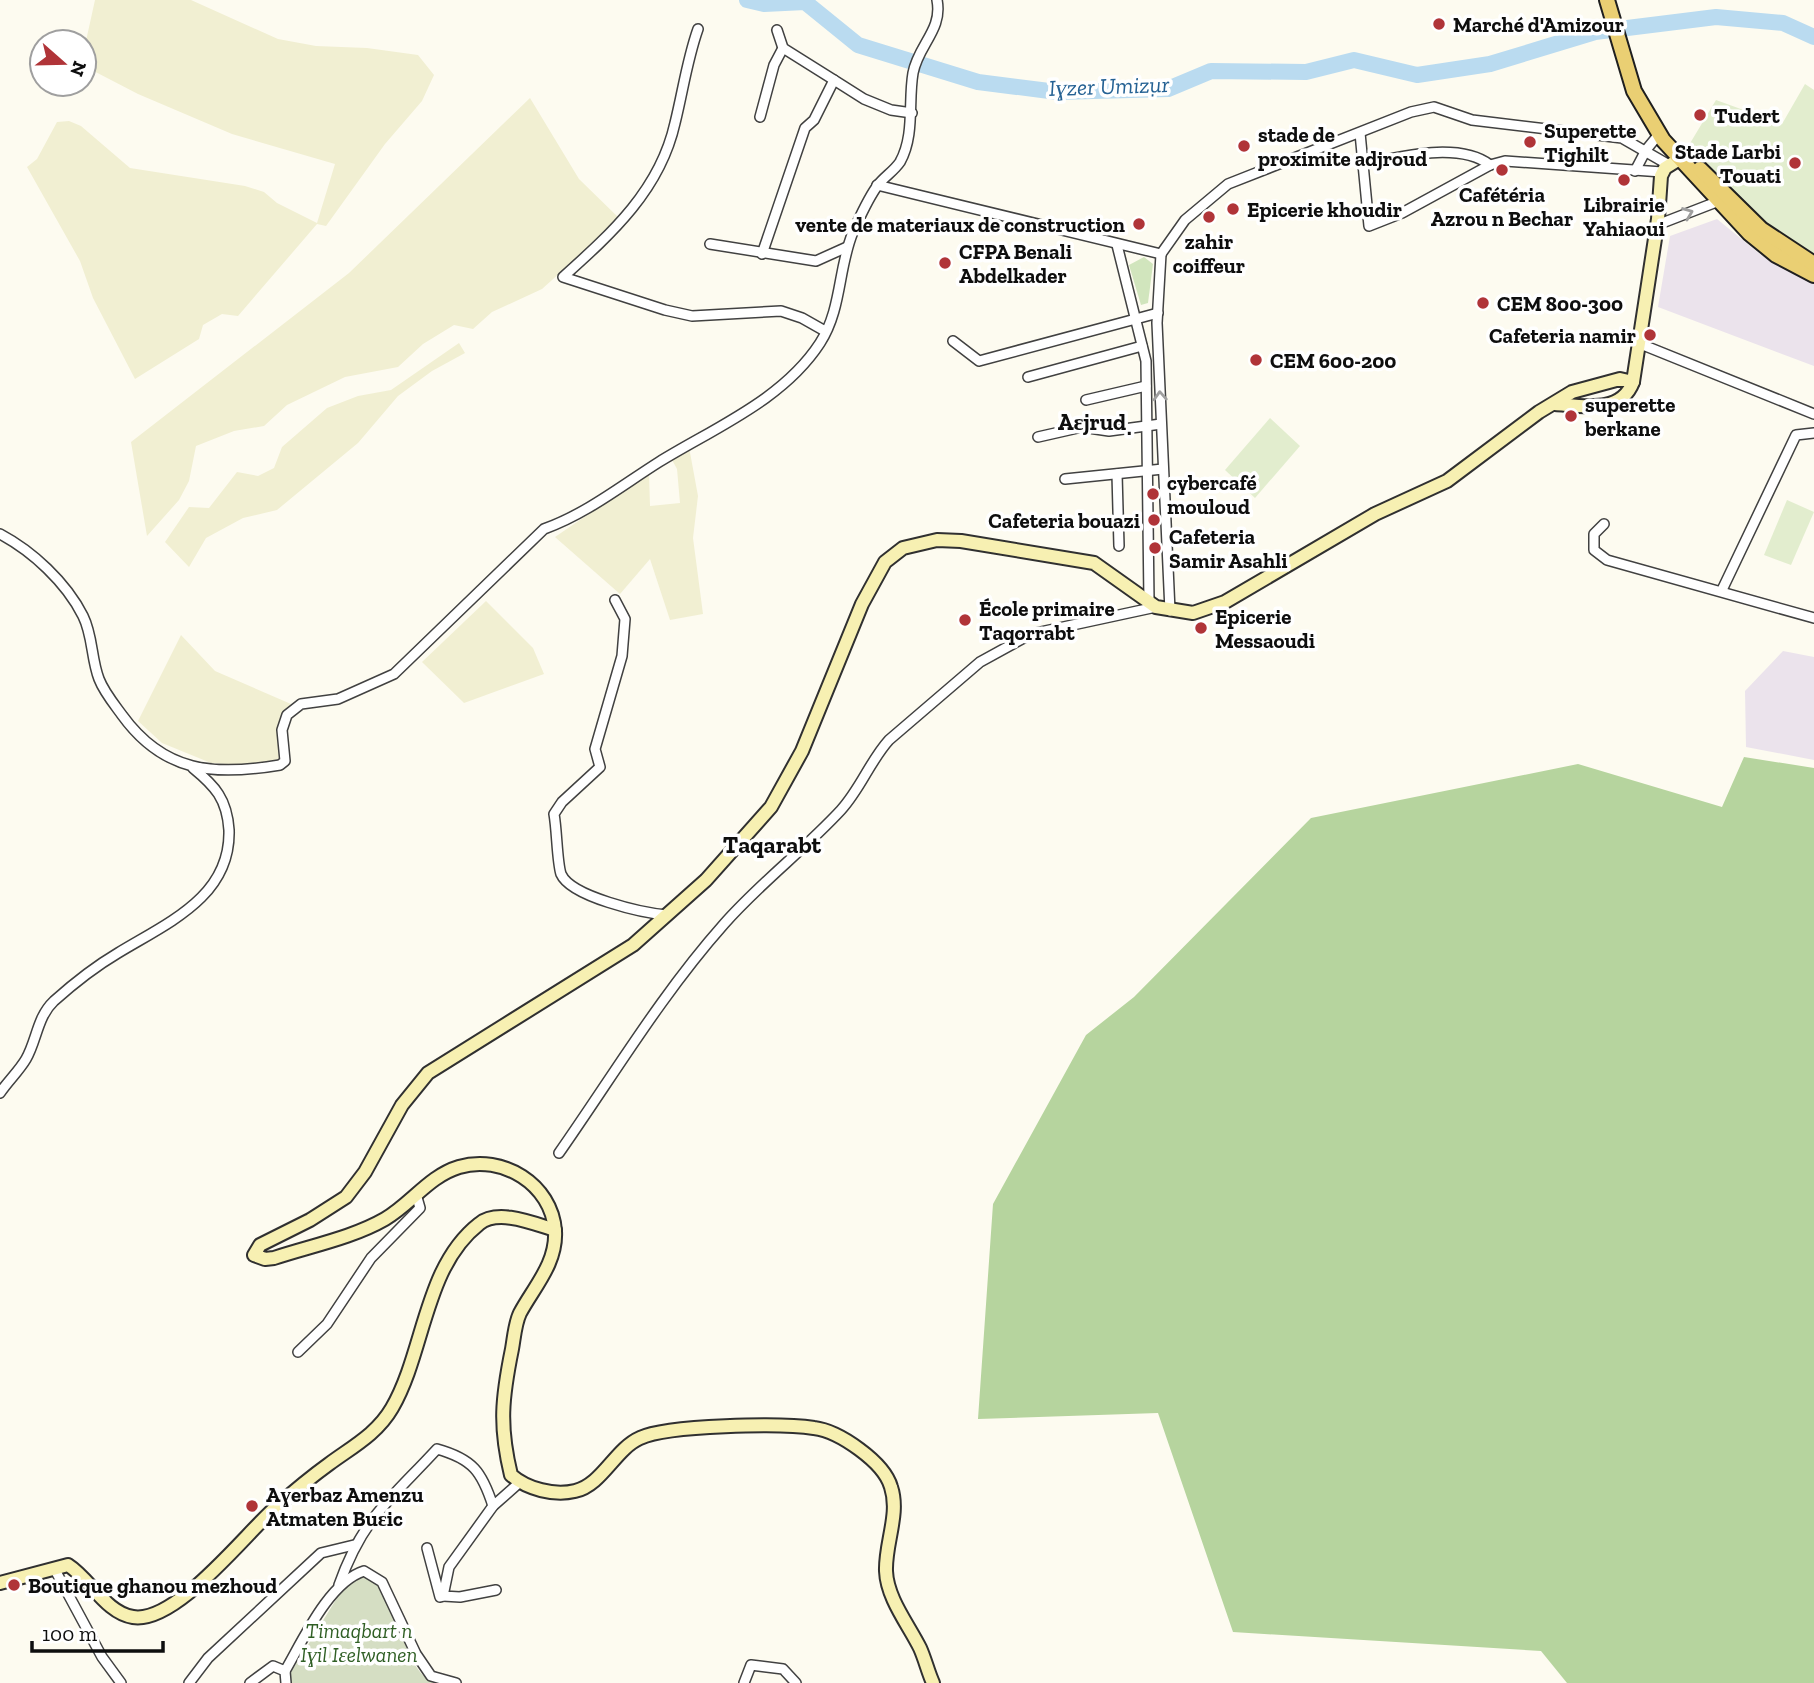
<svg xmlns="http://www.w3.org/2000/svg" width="1814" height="1683" font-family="'Zilla Slab',serif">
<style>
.industrial{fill:#ebe3ec}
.farmland{fill:#f1efd2}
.green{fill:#d1e5bd}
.forest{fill:#b6d49e}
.cemetery{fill:#d5dec3}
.pitch{fill:#e2edce}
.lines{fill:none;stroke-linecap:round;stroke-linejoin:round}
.river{stroke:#badbf0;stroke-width:16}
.street-casing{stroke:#414141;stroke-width:12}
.secondary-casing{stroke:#303030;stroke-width:16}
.primary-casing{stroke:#1f1f1f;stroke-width:18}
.street{stroke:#fff;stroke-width:9}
.secondary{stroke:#f7f0b2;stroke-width:12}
.primary{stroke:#eacf73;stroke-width:14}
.oneway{stroke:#9f9f9f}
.poi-dot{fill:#b03438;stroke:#fff;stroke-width:2.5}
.labels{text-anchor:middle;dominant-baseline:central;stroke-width:7;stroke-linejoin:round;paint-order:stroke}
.poi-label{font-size:21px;font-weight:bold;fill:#0e0e0e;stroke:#fff;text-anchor:start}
.park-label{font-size:21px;font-style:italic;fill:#305f25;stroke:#fff}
.water-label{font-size:23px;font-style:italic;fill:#246193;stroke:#fff}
.neighbourhood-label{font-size:23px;font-weight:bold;fill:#0e0e0e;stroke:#fff}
.quarter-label{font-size:24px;font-weight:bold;fill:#0e0e0e;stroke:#fff}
</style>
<rect width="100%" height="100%" fill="#fdfbf0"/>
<!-- industrial -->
<g class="industrial">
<path d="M1717 219 1761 255 1814 280V366L1658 307 1670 236Z"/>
<path d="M1783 651 1814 657V760L1746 747 1745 691Z"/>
</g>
<!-- farmland -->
<g class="farmland">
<path d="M95 0H191L278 39 316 46 367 48 418 55 434 75 422 101 385 144 326 226 317 224 238 316 222 314 203 325 199 339 135 379 93 298 80 261 27 167 37 159 57 122 69 121 81 126 130 168 245 186 264 192 277 203 317 223 335 164 232 134 138 94 84 66V50Z"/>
<path d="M530 98 579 179 620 219 542 289 492 312 473 329 454 325 423 344 398 367 345 377 287 405 264 426 234 431 196 446 189 481 179 500 147 536 131 442 349 273Z"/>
<path d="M459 343 465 353 432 371 398 396 358 443 277 510 243 518 206 538 189 567 165 542 189 507 209 508 237 472 258 476 274 468 282 447 327 408 358 396 391 390Z"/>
<path d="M689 447 698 496 693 538 703 614 670 620 650 559 620 594 555 537 649 473 650 506 680 503 677 469 671 458Z"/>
<path d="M486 601 533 648 544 674 464 703 422 662Z"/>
<path d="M181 635 215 671 291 704 280 719 281 759 245 765 211 763 162 743 138 721Z"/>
</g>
<!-- green -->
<path class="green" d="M1144 257 1153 264 1148 303 1141 305 1129 265Z"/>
<!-- forest -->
<path class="forest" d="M1744 757 1814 768V1683H1567L1541 1651 1233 1632 1158 1413 978 1419 993 1204 1086 1035 1134 997 1311 818 1578 764 1722 807Z"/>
<!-- cemetery -->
<path class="cemetery" d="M363 1576C368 1579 374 1581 377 1585 401 1607 402 1668 434 1683H291V1672L342 1590Z"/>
<!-- pitch -->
<g class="pitch">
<path d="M1805 84 1814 90V259L1777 234 1689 145 1716 100 1782 124Z"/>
<path d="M1270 418 1300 446 1255 498 1225 470Z"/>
<path d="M1787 500 1814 512 1791 565 1764 555Z"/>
</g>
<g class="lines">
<!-- river -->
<path class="river" d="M747 0 764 4 805 2 858 45 978 82 1057 92 1168 89 1211 71 1306 72 1354 60 1417 75 1490 64 1595 32 1716 17 1783 23 1814 37"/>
<defs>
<g id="street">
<path d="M698 29C687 60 683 91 675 123 660 190 612 233 563 277L665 310 692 316 781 311 802 318 825 331"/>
<path d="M777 30 783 48 834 80 864 99 891 110 912 113"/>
<path d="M760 117 774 65 783 48"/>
<path d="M1360 133 1369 226 1402 213 1490 165 1505 161 1662 172"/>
<path d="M1361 165C1397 157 1459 141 1490 165"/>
<path d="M1635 171 1646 150 1659 134"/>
<path d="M877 185 1161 254"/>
<path d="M1657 225 1719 201"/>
<path d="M710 244 816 261 847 247"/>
<path d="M1117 245 1146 361 1149 601"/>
<path d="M762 254 805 128 814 120 834 80"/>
<path d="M1161 254 1185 220 1228 184 1411 112 1434 107 1472 120 1622 138 1669 165"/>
<path d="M1161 254 1157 323 1170 611"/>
<path d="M953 341 979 361 1158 313"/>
<path d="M1638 343 1814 414"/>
<path d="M1028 377 1142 346"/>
<path d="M1086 400 1146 386"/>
<path d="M1038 437 1082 427 1109 431 1161 424"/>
<path d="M1117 474 1119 546"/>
<path d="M1065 479 1163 469"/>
<path d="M1604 524 1594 534V550L1607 560 1814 618"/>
<path d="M0 534C32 551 66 582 83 616 93 636 91 658 99 679 104 692 114 704 122 715 164 773 214 776 280 765L285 761 282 730 287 715 301 704 338 699 394 674 544 529C586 514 621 486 659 462 714 428 783 400 820 343 842 309 838 268 853 232 860 217 868 198 878 185 884 177 894 171 900 162 915 135 908 102 913 73 918 45 943 30 937 0"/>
<path d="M1722 590 1796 435 1814 433"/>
<path d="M615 600 625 619 622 656 595 749 600 767 562 802 554 814C557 830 557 862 561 874 571 897 643 913 667 915"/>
<path d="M0 1093C8 1081 19 1071 26 1059 37 1040 37 1017 54 1001 73 984 96 966 118 953 167 923 231 897 229 830 227 799 215 786 193 768"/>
<path d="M559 1153C613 1076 661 995 724 924 760 883 804 850 841 810 861 788 870 761 889 740L980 662 1031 634 1156 607"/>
<path d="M298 1352 327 1324 371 1258 420 1208 416 1194"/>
<path d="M427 1548 440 1597 443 1596"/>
<path d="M54 1568 102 1657 121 1683"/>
<path d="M339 1585C363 1517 391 1499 437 1449 473 1459 482 1472 493 1506"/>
<path d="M496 1590 460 1597 443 1596 449 1567 493 1506 519 1483"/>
<path d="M285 1671C303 1640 329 1582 364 1571L382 1582 416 1654 431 1676 456 1683"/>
<path d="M189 1683 208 1658 321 1553 354 1545"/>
<path d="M250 1683 273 1666 285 1671 286 1683"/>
<path d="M744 1683 751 1665 783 1669 796 1683"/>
</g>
<g id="secondary">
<path d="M1555 404C1584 406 1621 414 1633 382L1658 219 1661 176 1665 168 1686 155"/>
<path d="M0 1583 68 1565C90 1579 106 1613 133 1617 176 1624 245 1534 276 1507 293 1492 311 1477 329 1464 352 1447 377 1434 392 1408 425 1351 424 1267 479 1224 498 1208 535 1224 555 1230"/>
<path d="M933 1683C928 1672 925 1659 920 1648 908 1624 887 1598 886 1571 885 1543 900 1514 891 1487 884 1462 839 1431 814 1428 782 1423 667 1425 640 1438 615 1449 602 1485 575 1491 554 1496 527 1489 511 1475 499 1426 502 1398 512 1349 514 1338 515 1323 520 1313 534 1287 557 1263 555 1231 552 1184 502 1154 459 1167 429 1176 411 1204 385 1219 352 1238 310 1246 274 1258L265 1259 254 1255 260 1245 310 1220 346 1197 365 1172 402 1105 428 1073 633 945 706 880 771 807 802 751 862 604 885 562 903 548 937 540 961 541 1094 563 1156 607 1193 613 1225 602 1375 514 1447 481 1539 412 1572 392 1620 379 1633 382"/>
</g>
<g id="primary">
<path d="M1607 0 1634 91 1663 140 1749 233 1776 255 1814 275"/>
<path d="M1700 169 1761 229 1814 264"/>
</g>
</defs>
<!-- street casing -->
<use href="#street" class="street-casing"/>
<!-- secondary casing -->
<use href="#secondary" class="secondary-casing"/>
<!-- primary casing -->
<use href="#primary" class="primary-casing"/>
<!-- street -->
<use href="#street" class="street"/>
<!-- secondary -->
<use href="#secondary" class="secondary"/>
<!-- primary -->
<use href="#primary" class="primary"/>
</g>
<!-- one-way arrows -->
<defs><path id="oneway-chevron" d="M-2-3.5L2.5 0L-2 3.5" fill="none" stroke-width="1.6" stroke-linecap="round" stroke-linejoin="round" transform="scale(1.75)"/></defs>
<g class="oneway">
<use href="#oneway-chevron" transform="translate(1688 213) rotate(-21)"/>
<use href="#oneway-chevron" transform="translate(1160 396) rotate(-93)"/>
</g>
<!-- markers -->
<g class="poi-dot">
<circle cx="1439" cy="24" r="7"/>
<circle cx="1700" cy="115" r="7"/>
<circle cx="1530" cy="142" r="7"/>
<circle cx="1244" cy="146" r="7"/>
<circle cx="1795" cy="163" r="7"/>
<circle cx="1502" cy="170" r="7"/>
<circle cx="1624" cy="180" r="7"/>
<circle cx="1233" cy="209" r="7"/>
<circle cx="1209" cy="217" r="7"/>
<circle cx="1139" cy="224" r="7"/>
<circle cx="945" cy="263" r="7"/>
<circle cx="1483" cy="303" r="7"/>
<circle cx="1650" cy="335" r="7"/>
<circle cx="1256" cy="360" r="7"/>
<circle cx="1571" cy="416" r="7"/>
<circle cx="1153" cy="494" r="7"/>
<circle cx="1154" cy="520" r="7"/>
<circle cx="1155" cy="548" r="7"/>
<circle cx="965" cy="620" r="7"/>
<circle cx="1201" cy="628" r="7"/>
<circle cx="252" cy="1506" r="7"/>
<circle cx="14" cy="1585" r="7"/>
</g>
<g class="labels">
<!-- poi labels -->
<g class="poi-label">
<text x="1453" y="24">Marché d'Amizour</text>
<text x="1714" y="115">Tudert</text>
<text x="1544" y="130">Superette<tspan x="1544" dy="24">Tighilt</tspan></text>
<text x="1258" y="134">stade de<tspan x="1258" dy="24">proximite adjroud</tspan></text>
<text x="1781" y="151" text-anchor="end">Stade Larbi<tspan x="1781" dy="24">Touati</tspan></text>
<text x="1502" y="194" text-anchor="middle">Cafétéria<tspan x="1502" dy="24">Azrou n Bechar</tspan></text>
<text x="1624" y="204" text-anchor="middle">Librairie<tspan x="1624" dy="24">Yahiaoui</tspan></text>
<text x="1247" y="209">Epicerie khoudir</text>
<text x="1125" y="224" text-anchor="end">vente de materiaux de construction</text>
<text x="1209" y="241" text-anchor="middle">zahir<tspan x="1209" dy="24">coiffeur</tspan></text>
<text x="959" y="251">CFPA Benali<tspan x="959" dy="24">Abdelkader</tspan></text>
<text x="1497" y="303">CEM 800-300</text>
<text x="1636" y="335" text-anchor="end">Cafeteria namir</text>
<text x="1270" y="360">CEM 600-200</text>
<text x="1585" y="404">superette<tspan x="1585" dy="24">berkane</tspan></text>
<text x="1167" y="482">cybercafé<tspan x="1167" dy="24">mouloud</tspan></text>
<text x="1140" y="520" text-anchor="end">Cafeteria bouazi</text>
<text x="1169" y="536">Cafeteria<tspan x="1169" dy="24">Samir Asahli</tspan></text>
<text x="979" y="608">École primaire<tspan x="979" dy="24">Taqorrabt</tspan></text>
<text x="1215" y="616">Epicerie<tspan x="1215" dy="24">Messaoudi</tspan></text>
<text x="266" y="1494">Aɣerbaz Amenzu<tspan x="266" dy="24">Atmaten Buɛic</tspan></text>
<text x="28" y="1585">Boutique ghanou mezhoud</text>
</g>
<!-- park labels -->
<g class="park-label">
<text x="359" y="1630">Timaqbart n<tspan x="359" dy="24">Iɣil Iɛelwanen</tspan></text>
</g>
<!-- water labels -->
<g class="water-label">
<text transform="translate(1109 86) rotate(-2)">Iɣzer Umiẓur</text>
</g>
<!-- neighbourhood labels -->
<g class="neighbourhood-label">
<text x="1092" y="422">Aɛjruḍ</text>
</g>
<!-- quarter labels -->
<g class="quarter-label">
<text x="772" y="844">Taqarabt</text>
</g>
</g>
<!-- north arrow -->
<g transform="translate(63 63) rotate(110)"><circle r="33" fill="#ffffff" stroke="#9f9f9f" stroke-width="2"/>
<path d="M0-5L12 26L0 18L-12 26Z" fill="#b03438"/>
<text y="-10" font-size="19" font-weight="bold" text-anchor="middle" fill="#0e0e0e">N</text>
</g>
<!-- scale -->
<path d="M32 1641v10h131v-10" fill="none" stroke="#0e0e0e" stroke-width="3.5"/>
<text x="42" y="1641" font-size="21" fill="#0e0e0e" stroke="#ffffff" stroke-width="5" paint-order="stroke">100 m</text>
</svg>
